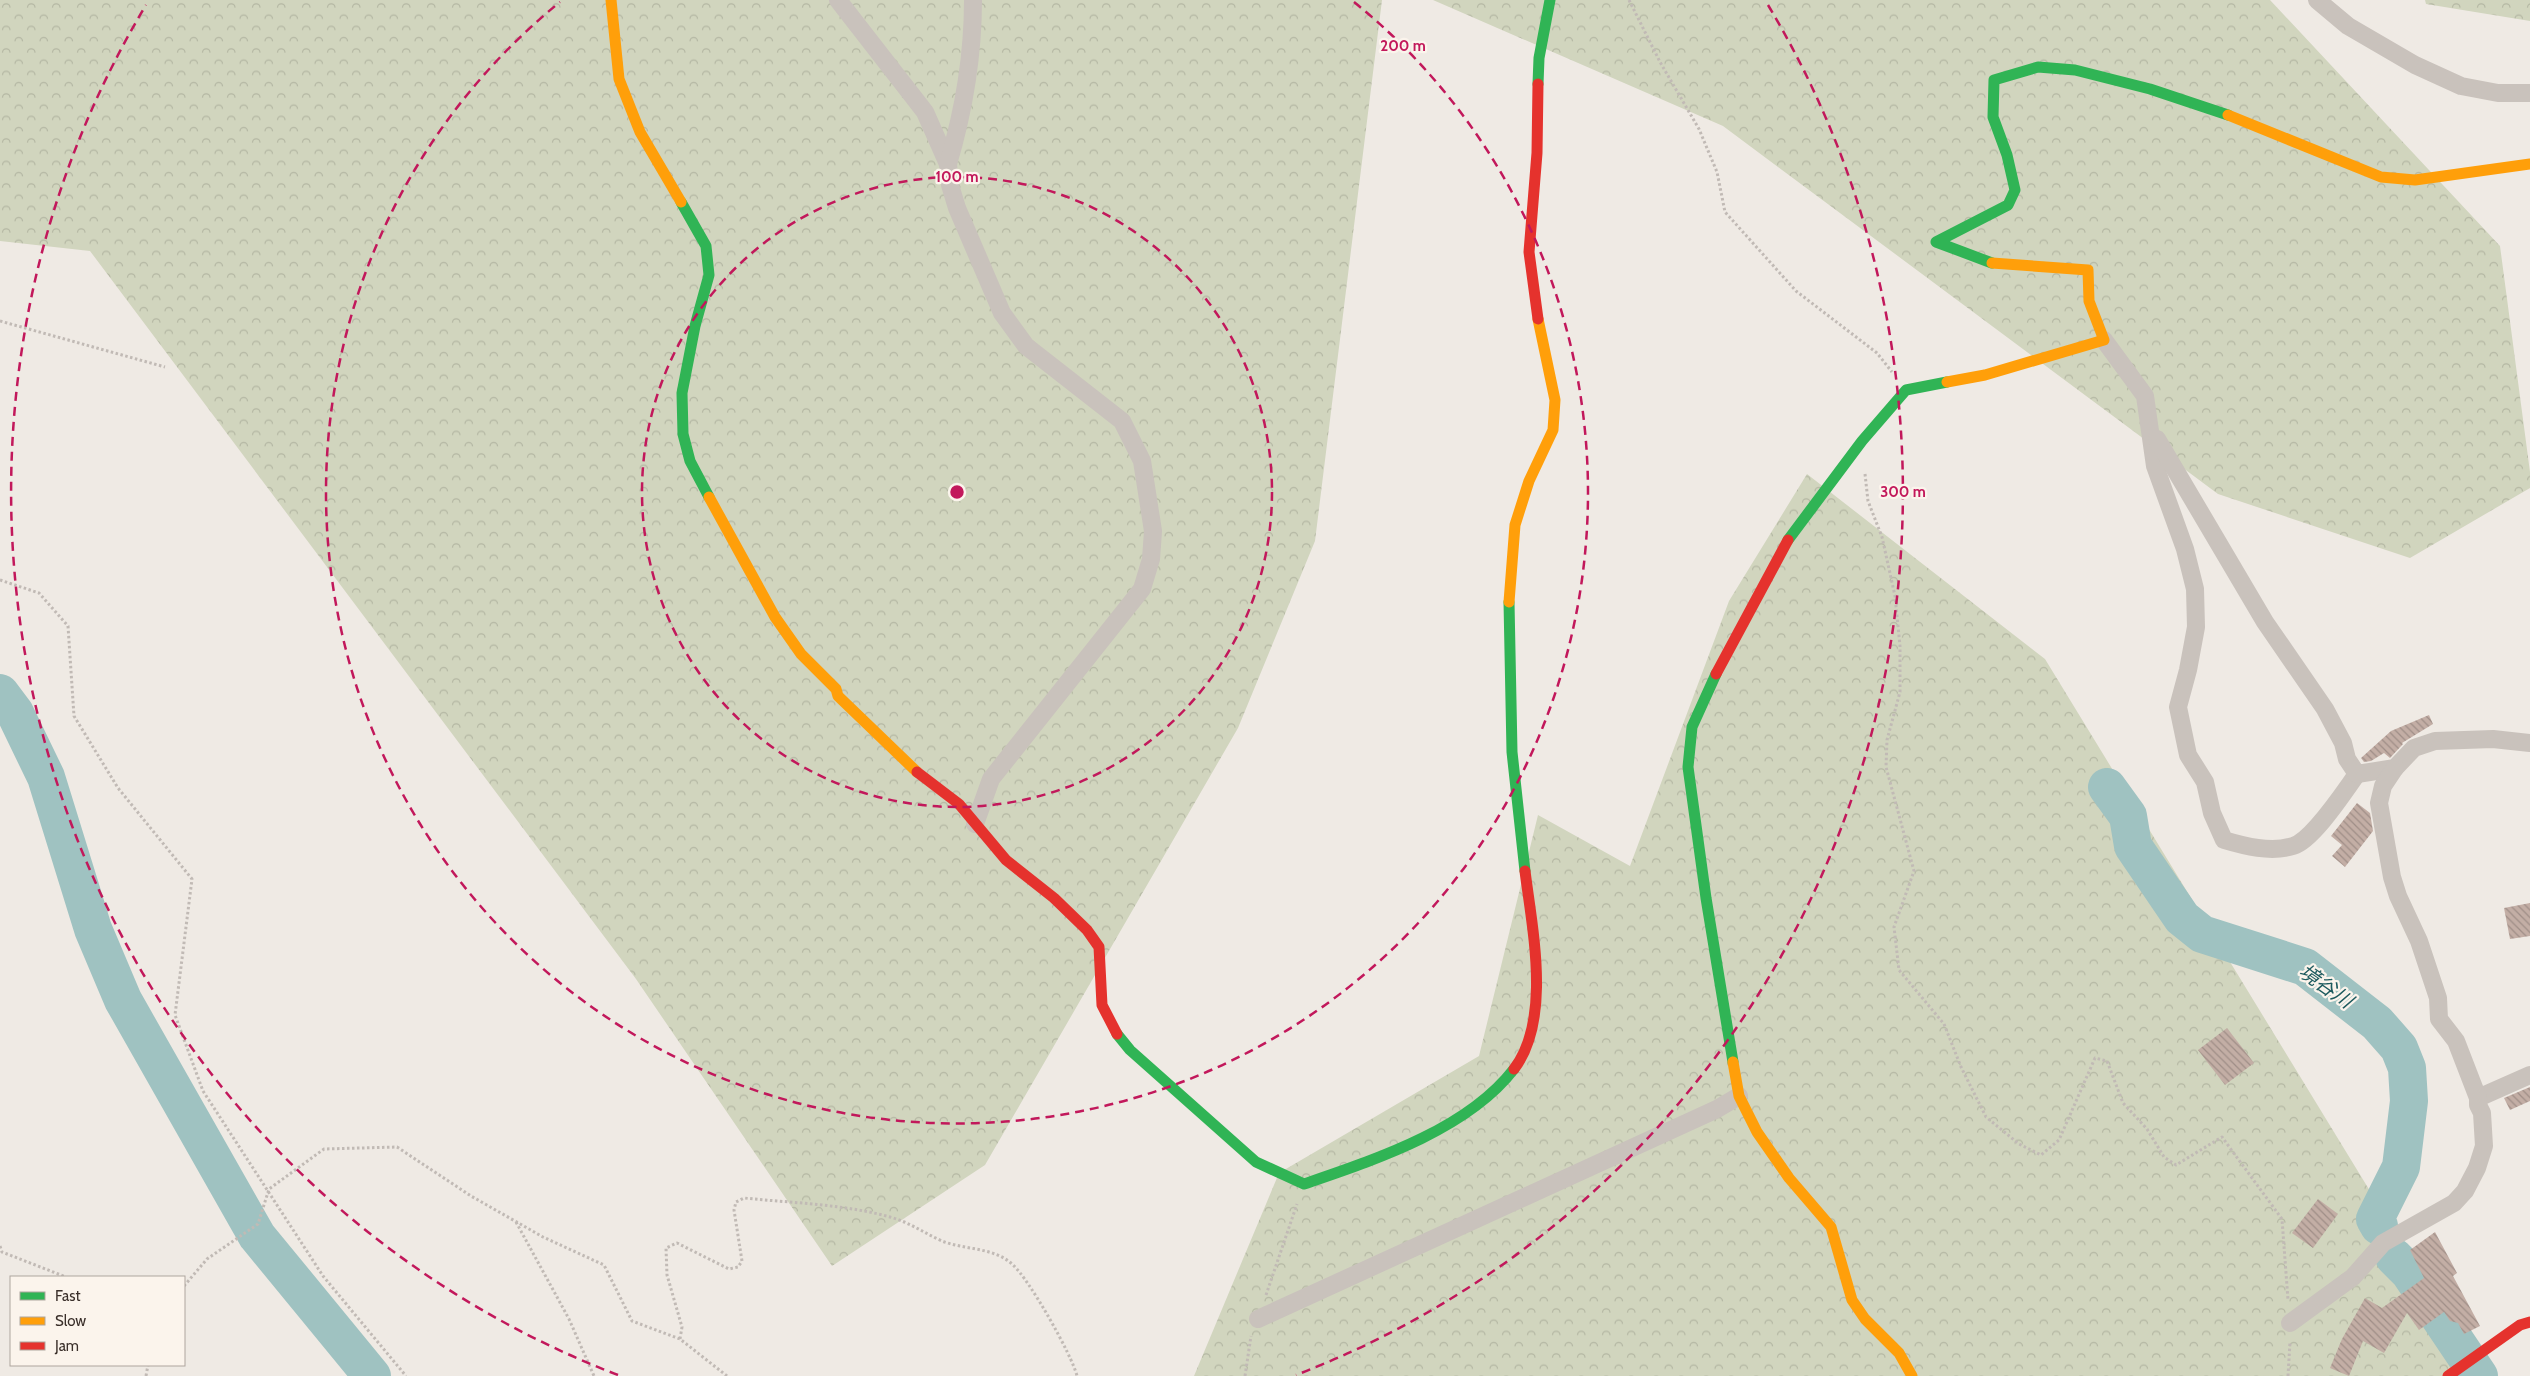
<svg xmlns="http://www.w3.org/2000/svg" width="2530" height="1376" font-family="Cabin,'Noto Sans JP',sans-serif">
<style>
.forest{fill:url(#forest-crowns)}
.lines{fill:none;stroke-linecap:round;stroke-linejoin:round}
.river{stroke:#9fc2c1;stroke-width:38}
.building{fill:url(#building-back-hatch)}
.path{stroke:#c1bab5;stroke-width:3;stroke-dasharray:2.5 2.5;stroke-linecap:butt}
.street{stroke:#c9c2bc;stroke-width:18}
.fast{stroke:#30b455;stroke-width:11}
.slow{stroke:#ff9f0a;stroke-width:11}
.jam{stroke:#e5322d;stroke-width:11}
.ring{fill:none;stroke:#c2185b;stroke-width:2.5;stroke-dasharray:9 6}
.labels{text-anchor:middle;dominant-baseline:central;stroke-width:4.5;stroke-linejoin:round;paint-order:stroke}
.water-label{font-size:20px;font-style:italic;fill:#1d5a5e;stroke:#fbf4ec}
.centre{fill:#c2185b;stroke:#fbf4ec;stroke-width:2.5}
.ring-label{font-size:15px;text-anchor:middle;font-weight:bold;fill:#c2185b;stroke:#fbf4ec;stroke-width:4.5;stroke-linejoin:round;paint-order:stroke}
</style>
<defs>
<pattern id="forest-crowns" width="20" height="18" patternUnits="userSpaceOnUse" patternTransform="scale(1.25)"><rect width="20" height="18" fill="#d1d5be"/><path d="M2 6a3 3 0 1 1 6 0M12 15a3 3 0 1 1 6 0" fill="none" stroke="#b4b7a3"/></pattern>
<pattern id="building-back-hatch" width="6" height="6" patternUnits="userSpaceOnUse" patternTransform="scale(1.25)"><rect width="6" height="6" fill="#c3aea5"/><path d="M-1 5l2 2M0 0l6 6M5-1l2 2" fill="none" stroke="#9f8e87"/></pattern>
</defs>
<rect width="100%" height="100%" fill="#efeae4"/>
<!-- forest -->
<g class="forest">
<path d="M0 0H1382L1315 541 1238 728 985 1165 832 1266 636 979 90 251 0 241Z"/>
<path d="M1433 0H2270L2500 246 2530 472V488L2410 558 2218 494 1723 126Z"/>
<path d="M2425 0H2530V21L2426 4Z"/>
<path d="M1807 474 2045 659 2483 1376H1194L1279 1173 1479 1056 1538 815 1630 866 1729 601Z"/>
</g>
<g class="lines">
<!-- river -->
<g class="river">
<path d="M0 693 15 713 46 777 93 929 123 1000 257 1236 372 1376"/>
<path d="M2107 787 2128 816 2133 846 2182 918 2202 934 2305 967 2377 1023 2399 1048 2407 1068 2409 1101 2401 1167 2375 1219 2379 1226"/>
<path d="M2394 1257 2409 1272 2479 1376"/>
</g>
</g>
<!-- building -->
<g class="building">
<path d="M2429 715 2433 724 2402 743 2403 744 2390 758 2384 753 2371 761 2364 762 2361 758 2391 731Z"/>
<path d="M2357 803 2370 813 2373 831 2345 867 2332 856 2342 845 2331 836Z"/>
<path d="M2530 903V936L2510 939 2504 908Z"/>
<path d="M2227 1028 2254 1063 2225 1085 2198 1050Z"/>
<path d="M2530 1087V1101L2510 1110 2504 1098Z"/>
<path d="M2318 1199 2338 1214 2313 1248 2292 1233Z"/>
<path d="M2435 1232 2457 1273 2453 1276 2480 1326 2464 1334 2458 1323 2450 1321 2444 1312 2419 1330 2407 1313 2384 1353 2363 1341 2349 1376 2330 1368 2342 1339 2365 1298 2382 1308 2424 1278 2410 1250Z"/>
</g>
<g class="lines">
<!-- path -->
<g class="path">
<path d="M1629 0 1660 62 1699 129 1717 172 1725 212 1796 291 1877 353 1892 372"/>
<path d="M0 321 165 367"/>
<path d="M1865 474 1868 501 1882 537 1895 596 1900 646V692L1887 740 1886 767 1914 871 1894 927 1899 970 1944 1024 1961 1067 1986 1117 2019 1144 2041 1155 2059 1140 2095 1058 2107 1061 2123 1103 2147 1129 2164 1157 2176 1165 2222 1137 2282 1219 2288 1300"/>
<path d="M0 580 39 593 68 626 74 716 118 788 192 879 175 1015 203 1091 323 1276 406 1376"/>
<path d="M516 1222 569 1319 594 1376"/>
<path d="M0 1246 2 1252 66 1277"/>
<path d="M184 1286 207 1259 258 1224 269 1189 324 1149 397 1147 471 1196 543 1237 604 1265 632 1321 680 1339 727 1376"/>
<path d="M1266 1295 1297 1204"/>
<path d="M680 1339 682 1327 667 1275 666 1248 677 1243 729 1269 738 1267 742 1261 734 1210 736 1202 744 1198C792 1203 843 1204 890 1217 909 1222 924 1233 942 1241 964 1250 995 1247 1013 1265 1029 1279 1072 1355 1077 1376"/>
<path d="M146 1376 148 1365"/>
<path d="M1245 1376 1251 1336"/>
<path d="M2288 1376 2290 1342"/>
</g>
<!-- street -->
<g class="street">
<path d="M838 0 925 112 948 164 950 185 957 208 1002 313 1026 346 1122 421 1142 461 1153 531 1151 559 1142 589 991 779 975 824"/>
<path d="M2317 0 2348 26 2415 65 2461 86 2498 93H2530"/>
<path d="M948 164C964 110 973 56 973 0"/>
<path d="M2104 340 2145 396 2155 466 2185 549 2195 589 2196 627 2188 670 2178 707 2188 755 2205 782 2212 813 2224 840C2244 846 2271 853 2293 846 2313 840 2344 792 2357 774"/>
<path d="M2157 439 2265 622 2325 709 2343 743 2347 759 2357 774 2395 768 2414 748 2435 741 2493 739 2530 743"/>
<path d="M2478 1098 2530 1075"/>
<path d="M1258 1319 1717 1109 1739 1096"/>
<path d="M2290 1323 2353 1277 2383 1243 2454 1203 2465 1191 2477 1168 2484 1146 2482 1113 2478 1105V1098L2456 1041 2439 1019 2438 998 2419 941 2398 896 2392 877 2379 803 2383 786 2395 768"/>
</g>
<!-- fast -->
<g class="fast">
<path d="M1538 84 1539 58 1550 0"/>
<path d="M681 202 706 246 709 275 695 326 682 393 683 434 690 461 709 497"/>
<path d="M1992 263 1936 242 2008 205 2015 190 2007 155 1993 117 1994 80 2038 67 2075 70 2150 89 2228 115"/>
<path d="M1788 540 1862 441 1906 390 1947 382"/>
<path d="M1509 602 1512 752 1525 871"/>
<path d="M1716 674 1692 727 1688 767 1706 898 1733 1062"/>
<path d="M1117 1034 1130 1050 1256 1162 1304 1184C1374 1160 1467 1130 1514 1069"/>
</g>
<!-- slow -->
<g class="slow">
<path d="M611 0 619 79 640 132 681 202"/>
<path d="M2228 115 2381 177 2415 180 2530 164"/>
<path d="M1947 382 1985 375 2104 340 2089 301 2088 270 1992 263"/>
<path d="M709 497 775 617 801 654 836 689 838 696 917 772"/>
<path d="M1509 602 1515 525 1529 481 1553 430 1555 400 1538 319"/>
<path d="M1733 1062 1739 1096 1757 1132 1789 1178 1831 1227 1852 1300 1865 1319 1899 1353 1912 1376"/>
</g>
<!-- jam -->
<g class="jam">
<path d="M1538 319 1529 252 1537 153 1538 84"/>
<path d="M1716 674 1788 540"/>
<path d="M917 772 959 804 1006 860 1054 898 1087 930 1099 947 1102 1005 1117 1034"/>
<path d="M1514 1069C1552 1019 1532 928 1525 871"/>
<path d="M2448 1376 2520 1325 2530 1322"/>
</g>
</g>
<!-- distance rings -->
<g class="ring">
<circle cx="957" cy="492" r="315"/>
<path d="M1354 2A631 631 0 1 1 560 2"/>
<path d="M618 1375A946 946 0 0 1 146 5M1768 5A946 946 0 0 1 1296 1375"/>
</g>
<g class="labels">
<!-- water labels -->
<g class="water-label">
<text transform="translate(2326 986) rotate(35)">境谷川</text>
</g>
</g>
<circle cx="957" cy="492" r="8" class="centre"/>
<g class="ring-label">
<text x="1403" y="51">200 m</text>
<text x="957" y="182">100 m</text>
<text x="1903" y="497">300 m</text>
</g>
<!-- legend -->
<rect x="10" y="1276" width="175" height="90" fill="#fbf4ec" stroke="#aea59e"/>
<rect x="20" y="1292" width="25" height="8" fill="#30b455" stroke="#aea59e"/>
<text x="55" y="1301" font-size="15" fill="#3a2f2a">Fast</text>
<rect x="20" y="1317" width="25" height="8" fill="#ff9f0a" stroke="#aea59e"/>
<text x="55" y="1326" font-size="15" fill="#3a2f2a">Slow</text>
<rect x="20" y="1342" width="25" height="8" fill="#e5322d" stroke="#aea59e"/>
<text x="55" y="1351" font-size="15" fill="#3a2f2a">Jam</text>
</svg>
